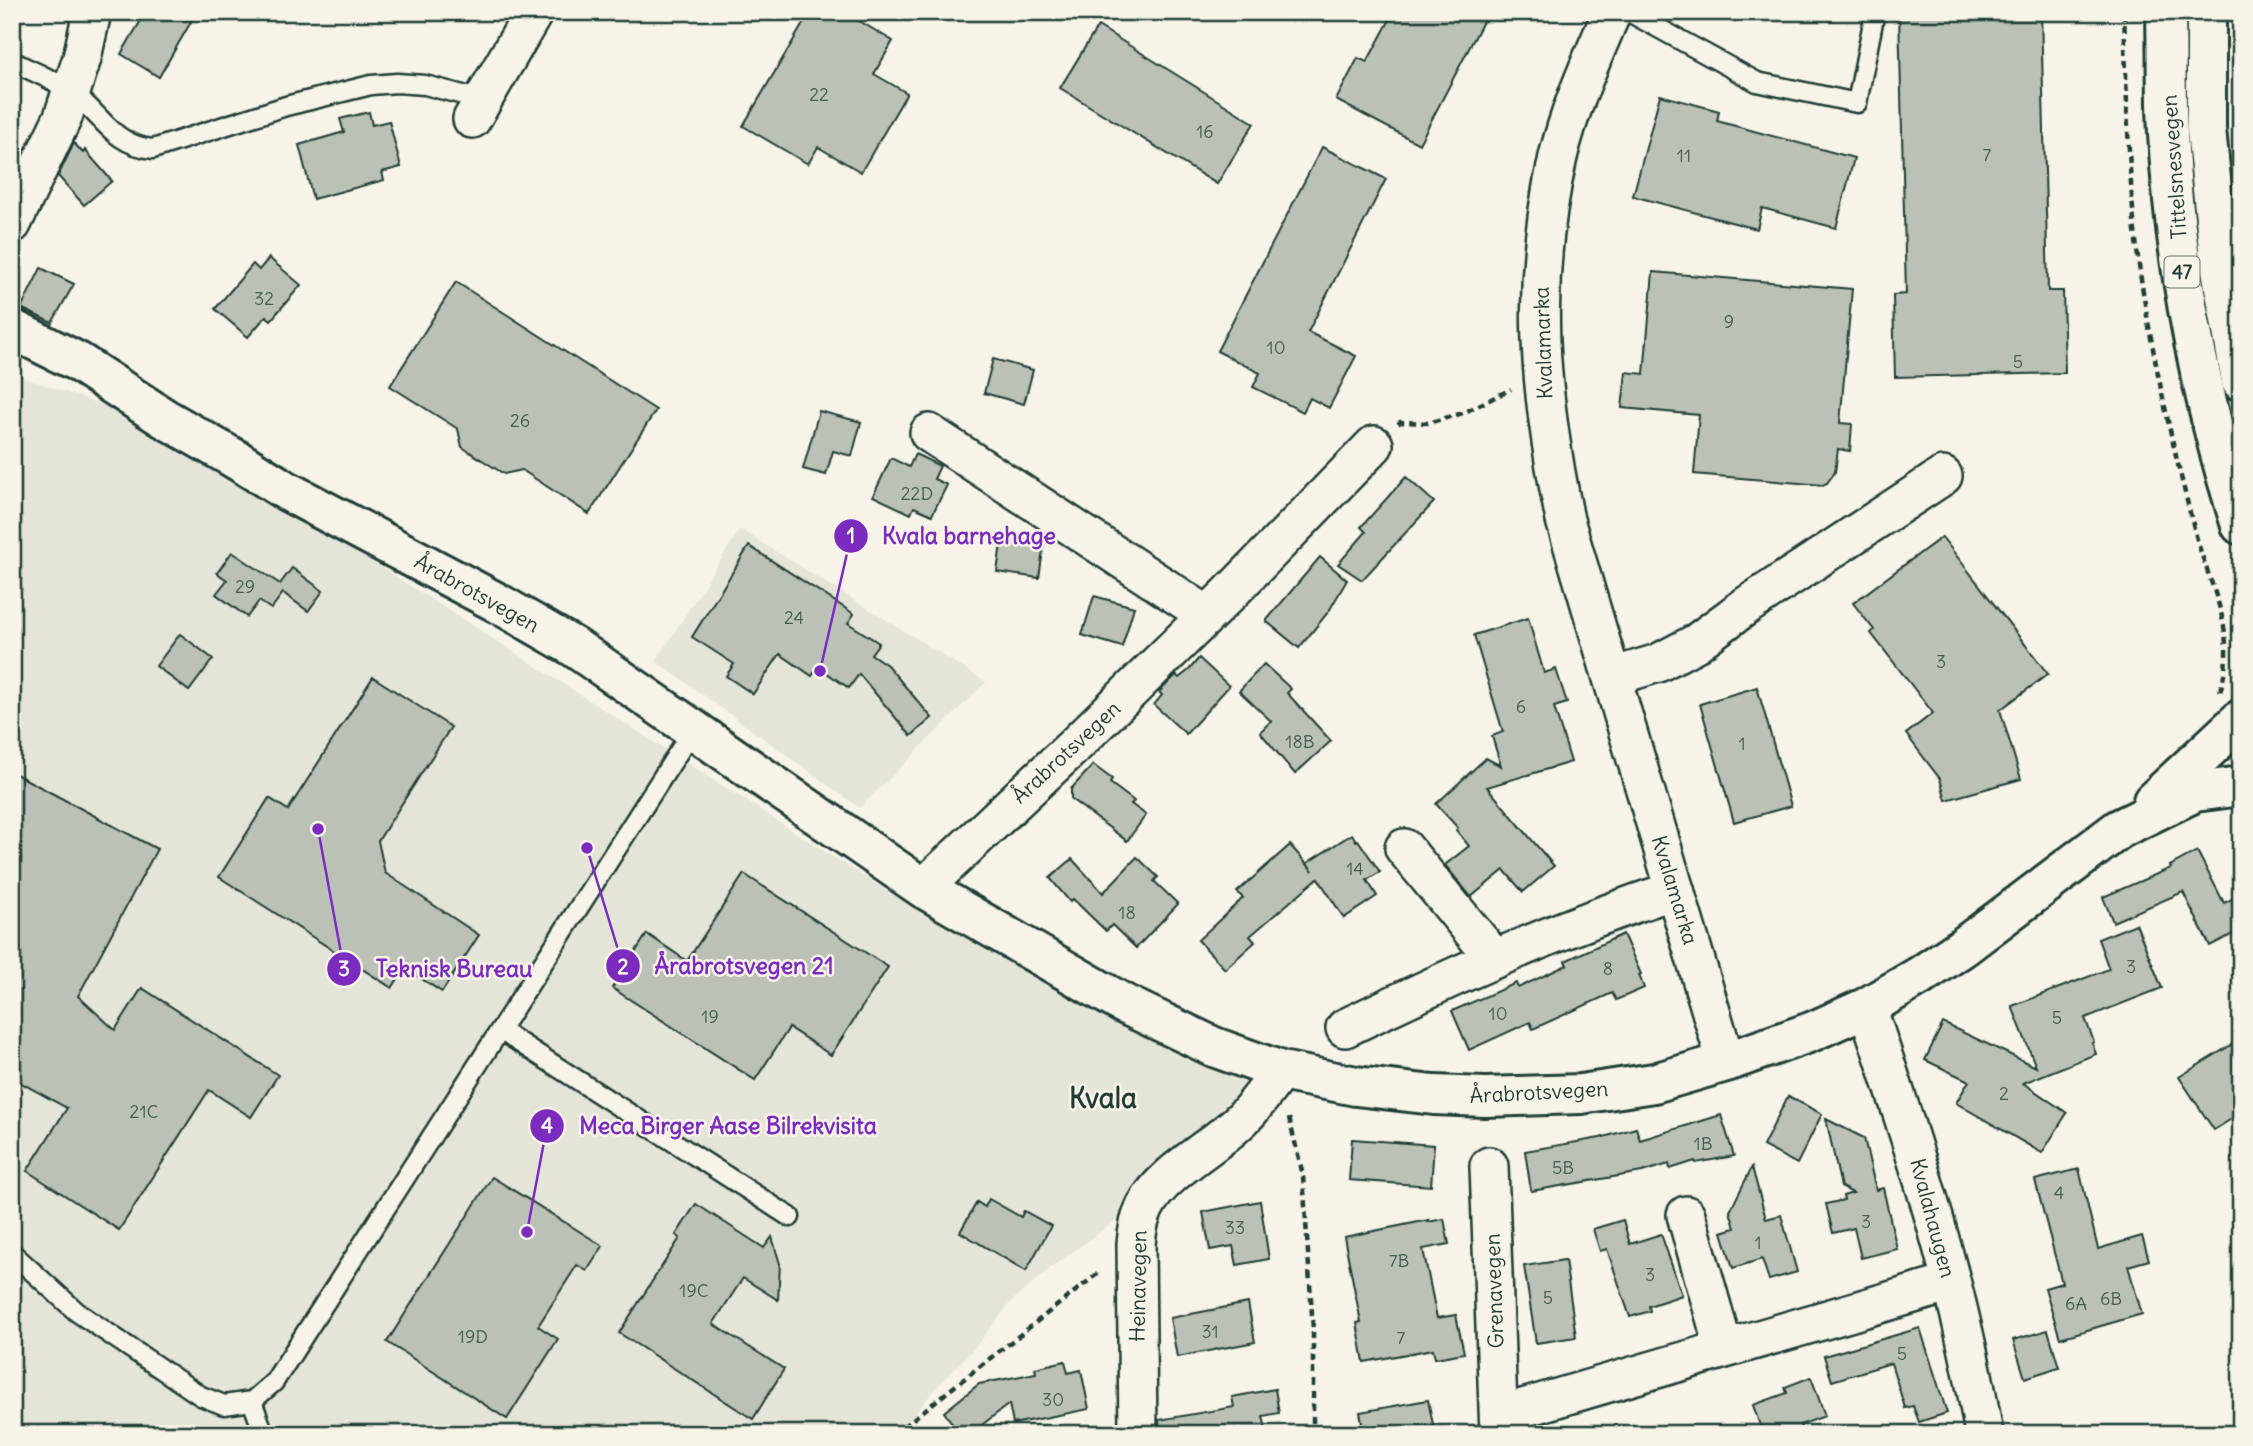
<svg xmlns="http://www.w3.org/2000/svg" width="2253" height="1446" font-family="Delius,sans-serif">
<style>
.built{fill:#e5e4d9}
.building{fill:#bbc1b6;stroke:#1f3d34;stroke-width:2}
.lines{fill:none;stroke-linecap:round;stroke-linejoin:round}
.service-casing{stroke:#1f3d34;stroke-width:23}
.minor-casing{stroke:#1f3d34;stroke-width:42}
.tertiary-casing{stroke:#1f3d34;stroke-width:44}
.secondary-casing{stroke:#1f3d34;stroke-width:44}
.primary-casing{stroke:#1f3d34;stroke-width:44}
.path{stroke:#1f3d34;stroke-width:4.5;stroke-dasharray:7 5;stroke-linecap:butt}
.service{stroke:#f7f3e8;stroke-width:18}
.minor{stroke:#f7f3e8;stroke-width:37}
.tertiary{stroke:#f7f3e8;stroke-width:38}
.secondary{stroke:#f7f3e8;stroke-width:38}
.primary{stroke:#f7f3e8;stroke-width:38}
.labels{text-anchor:middle;dominant-baseline:central;stroke-width:5;stroke-linejoin:round;paint-order:stroke}
.number-label{font-size:18px;fill:#465e54}
.shield{fill:#f7f3e8;stroke:#60746a;stroke-width:2}
.shield-label{font-size:19px;font-weight:bold;fill:#1f3d34}
.street-label{font-size:21px;fill:#1f3d34;stroke:#f7f3e8}
.district-label{font-size:28px;font-weight:bold;fill:#1f3d34;stroke:#f7f3e8}
.leader{fill:none;stroke:#7b2cbf;stroke-width:2.5}
.callout-dot{fill:#7b2cbf;stroke:#f7f3e8;stroke-width:2.5}
.mark-label{font-size:21px;text-anchor:middle;font-weight:bold;fill:#fff}
.callout-label{font-size:23px;text-anchor:middle;font-weight:bold;fill:#7b2cbf;stroke:#f7f3e8;stroke-width:5;stroke-linejoin:round;paint-order:stroke}
</style>
<rect width="100%" height="100%" fill="#f7f3e8"/>
<filter id="ink" filterUnits="userSpaceOnUse"><feTurbulence type="fractalNoise" baseFrequency=".0143" numOctaves="2"/><feDisplacementMap in="SourceGraphic" scale="14" xChannelSelector="R" yChannelSelector="G"/><feConvolveMatrix kernelMatrix="1 2 1 2 8 2 1 2 1" color-interpolation-filters="sRGB"/></filter>
<g filter="url(#ink)">
<!-- built -->
<g class="built">
<path d="M12 373 161 426 896 897 1099 984 1280 1074 1143 1201 1054 1265 1011 1302 976 1346 939 1385 897 1434H12Z"/>
<path d="M740 529 986 682 860 808 656 661Z"/>
</g>
<!-- building -->
<g class="building">
<path d="M146 12H179L192 20 159 77 121 54Z"/>
<path d="M810 12H844L893 41 874 74 907 93 861 172 818 147 808 164 743 126Z"/>
<path d="M1394 12H1488L1419 144 1336 100 1358 58 1367 62Z"/>
<path d="M1899 12H2041L2048 291H2063L2065 373 1895 377 1893 295 1906 294Z"/>
<path d="M1098 26 1254 123 1217 184 1060 88Z"/>
<path d="M1660 95 1719 111 1717 121 1854 158 1836 228 1762 208 1757 229 1633 196Z"/>
<path d="M369 112 372 125 389 121 401 167 382 172 384 180 313 199 299 145 344 132 340 119Z"/>
<path d="M74 143 83 153 85 150 112 181 84 205 58 176Z"/>
<path d="M1322 147 1386 179 1308 332 1356 356 1329 408 1310 398 1303 412 1253 387 1260 373 1217 351Z"/>
<path d="M269 258 301 285 271 320 266 316 248 337 215 309 253 264 259 270Z"/>
<path d="M41 268 74 284 52 323 21 308Z"/>
<path d="M1653 272 1852 289 1840 423 1852 424 1850 451 1838 449 1835 472 1827 483 1823 485 1694 474 1699 415 1622 408 1626 372 1644 374Z"/>
<path d="M456 282 656 410 589 514 522 470 504 474 462 447 458 429 390 386Z"/>
<path d="M993 359 1033 370 1024 404 984 393Z"/>
<path d="M819 411 861 422 852 456 833 451 826 475 803 469Z"/>
<path d="M915 454 940 466 934 479 947 485 932 515 914 507 911 514 873 496 891 458 909 467Z"/>
<path d="M1406 477 1434 502 1362 580 1338 564 1366 532 1361 527Z"/>
<path d="M1002 537 1044 543 1039 578 997 572Z"/>
<path d="M1942 537 2048 674 2000 710 2021 779 1946 800 1940 779 1906 734 1933 713 1871 633 1874 630 1853 603Z"/>
<path d="M749 546 854 614 848 623 879 643 871 654 887 665 932 718 911 736 859 674 849 688 818 667 812 676 780 654 753 694 726 676 734 664 692 637Z"/>
<path d="M232 552 280 584 292 568 323 591 308 611 283 593 271 609 259 601 247 617 216 594 227 580 217 573Z"/>
<path d="M1320 557 1347 580 1329 611 1299 648 1266 621Z"/>
<path d="M1094 596 1134 607 1122 647 1082 635Z"/>
<path d="M1528 618 1544 673 1556 669 1567 703 1554 707 1571 762 1487 787 1554 866 1523 892 1504 870 1471 897 1445 865 1469 846 1456 830 1458 828 1436 804 1486 758 1501 766 1492 736 1503 732 1474 635Z"/>
<path d="M180 634 213 659 189 691 156 666Z"/>
<path d="M1199 658 1229 686 1186 734 1154 705 1162 695 1159 692 1176 675 1179 678 1189 670Z"/>
<path d="M1264 664 1291 689 1287 693 1331 741 1295 774 1260 732 1271 721 1239 691Z"/>
<path d="M373 677 451 727 378 841 385 873 479 935 442 992 405 968 392 988 219 877 269 798 288 810Z"/>
<path d="M1757 687 1791 806 1734 822 1700 704Z"/>
<path d="M1093 765 1112 779 1110 783 1134 801 1131 804 1146 815 1127 841 1071 799V789Z"/>
<path d="M12 772 157 849 78 996 115 1030 142 988 278 1075 251 1117 209 1090 119 1230 27 1171 67 1108 12 1078Z"/>
<path d="M1352 834 1356 841 1358 840 1380 872 1367 880 1377 896 1344 918 1318 878 1250 936 1255 942 1225 969 1198 940 1243 898 1237 892 1290 845 1313 871 1307 863Z"/>
<path d="M2197 851 2224 903 2241 895V930L2210 946 2183 892 2113 922 2103 897 2171 868 2170 866Z"/>
<path d="M1137 857 1158 877 1154 881 1178 904 1136 948 1112 925 1106 931 1073 899 1070 902 1050 878 1072 859 1103 893Z"/>
<path d="M744 874 888 967 831 1055 789 1028 755 1080 612 988 647 934 687 961Z"/>
<path d="M2136 924 2162 988 2085 1018 2094 1042 2092 1043 2096 1054 2023 1083 2067 1113 2042 1153 1956 1103 1969 1081 1925 1060 1943 1023 2036 1067 2012 1006 2109 969 2098 939Z"/>
<path d="M1623 934 1641 974 1639 975 1644 988 1616 1000 1612 993 1533 1029 1530 1022 1469 1050 1452 1011 1516 983 1518 988 1567 965 1565 961Z"/>
<path d="M2241 1039V1113L2214 1130 2179 1077Z"/>
<path d="M1788 1096 1822 1114 1797 1164 1763 1146Z"/>
<path d="M1721 1115 1734 1156 1696 1163 1695 1161 1670 1169 1669 1164 1642 1172 1531 1191 1525 1151 1600 1138 1636 1128 1640 1140Z"/>
<path d="M1826 1119 1864 1138 1876 1190 1883 1188 1897 1249 1861 1258 1854 1228 1833 1233 1826 1204 1844 1200 1843 1196 1853 1193 1841 1187Z"/>
<path d="M1352 1139 1434 1145 1431 1186 1349 1180Z"/>
<path d="M1752 1167 1766 1219 1781 1215 1797 1272 1769 1280 1762 1259 1733 1268 1722 1232 1735 1228 1730 1211Z"/>
<path d="M2079 1169 2098 1249 2142 1236 2149 1260 2128 1266 2142 1314 2060 1338 2045 1288 2062 1283 2035 1180Z"/>
<path d="M492 1177 603 1246 587 1271 577 1265 538 1326 558 1339 507 1419 387 1342Z"/>
<path d="M989 1199 1021 1217 1024 1211 1051 1226 1026 1271 960 1232 977 1202 985 1207Z"/>
<path d="M1260 1201 1269 1259 1237 1265 1233 1246 1210 1250 1203 1212Z"/>
<path d="M696 1204 764 1248 772 1237 780 1264 778 1300 743 1278 713 1324 784 1369 753 1419 619 1333 680 1238 676 1235Z"/>
<path d="M1444 1219 1449 1244 1423 1249 1437 1318 1456 1315 1464 1353 1435 1358 1433 1349 1364 1362 1357 1323 1361 1322 1344 1237 1429 1220 1428 1222Z"/>
<path d="M1623 1220 1630 1244 1661 1234 1682 1295 1649 1306 1650 1311 1630 1317 1607 1249 1600 1251 1593 1229Z"/>
<path d="M1565 1260 1576 1337 1536 1343 1524 1266Z"/>
<path d="M1248 1303 1255 1342 1177 1357 1170 1318Z"/>
<path d="M1920 1328 1947 1413 1919 1422 1913 1406 1905 1408 1891 1363 1832 1381 1824 1356Z"/>
<path d="M2048 1330 2059 1367 2025 1378 2013 1340Z"/>
<path d="M1065 1361 1068 1373 1081 1370 1089 1409 1013 1424 1009 1404 970 1434H960L944 1412 979 1384 1036 1373 1035 1368Z"/>
<path d="M1811 1377 1825 1416 1800 1425 1804 1434H1763L1753 1405 1787 1393 1785 1387Z"/>
<path d="M1275 1389 1279 1413 1263 1416 1267 1434H1159V1420L1234 1407 1232 1397Z"/>
<path d="M1428 1400 1435 1434H1364L1360 1412Z"/>
</g>
<g class="lines">
<defs>
<g id="service">
<path d="M1629 12 1757 82 1857 103 1875 12"/>
<path d="M12 61C31 71 53 79 70 91 101 112 111 145 153 149L286 106 371 85 397 83 425 85 482 100"/>
<path d="M500 1030 790 1217"/>
<path d="M12 1253 77 1312 201 1396 224 1405 252 1401 274 1382 694 728"/>
<path d="M252 1401 264 1434"/>
</g>
<g id="minor">
<path d="M1612 12C1592 59 1570 107 1558 157 1529 284 1539 393 1565 520L1726 1062"/>
<path d="M472 119 534 12"/>
<path d="M12 224 63 117 82 58 92 12"/>
<path d="M929 433 1207 615"/>
<path d="M1612 677 1658 663 1696 643 1746 606 1943 476"/>
<path d="M1404 848 1495 959"/>
<path d="M923 888 1074 746 1231 592 1374 445"/>
<path d="M1867 1007C1914 1147 1960 1288 1984 1434"/>
<path d="M1345 1028C1453 976 1561 927 1675 890"/>
<path d="M1489 1166 1499 1434"/>
<path d="M1686 1215 1724 1349"/>
<path d="M1499 1415 1951 1283"/>
<path d="M1138 1434 1136 1244C1137 1231 1139 1219 1145 1207 1163 1171 1217 1146 1244 1117 1258 1103 1269 1086 1281 1071"/>
</g>
<path id="tertiary" d="M12 329 78 362 164 418 237 460"/>
<g id="secondary">
<path d="M237 460 285 490 496 602 574 647 923 888 1124 1004 1214 1047 1281 1071 1356 1086 1434 1095 1485 1097 1581 1094 1654 1083 1726 1062 1811 1032 1867 1007 1920 976 1963 947 2119 829 2195 792 2241 786"/>
<path d="M2153 801 2241 719"/>
</g>
<g id="primary">
<path d="M2166 12C2167 53 2166 94 2168 134 2175 266 2201 399 2241 525"/>
<path d="M2206 12V129L2219 258 2241 381"/>
</g>
</defs>
<!-- service casing -->
<use href="#service" class="service-casing"/>
<!-- minor casing -->
<use href="#minor" class="minor-casing"/>
<!-- tertiary casing -->
<use href="#tertiary" class="tertiary-casing"/>
<!-- secondary casing -->
<use href="#secondary" class="secondary-casing"/>
<!-- primary casing -->
<use href="#primary" class="primary-casing"/>
<!-- path -->
<g class="path">
<path d="M2124 12C2127 99 2128 187 2140 273 2153 358 2172 444 2194 528 2209 589 2239 626 2220 692"/>
<path d="M1398 424 1400 422 1428 423 1463 413 1511 389"/>
<path d="M1289 1118 1303 1175 1313 1330V1434"/>
<path d="M894 1434 1101 1271"/>
</g>
<!-- service -->
<use href="#service" class="service"/>
<!-- minor -->
<use href="#minor" class="minor"/>
<!-- tertiary -->
<use href="#tertiary" class="tertiary"/>
<!-- secondary -->
<use href="#secondary" class="secondary"/>
<!-- primary -->
<use href="#primary" class="primary"/>
</g>
</g>
<g class="labels">
<!-- number labels -->
<g class="number-label">
<text x="819" y="94">22</text>
<text x="1205" y="131">16</text>
<text x="1987" y="154">7</text>
<text x="1684" y="155">11</text>
<text x="264" y="298">32</text>
<text x="1729" y="321">9</text>
<text x="1276" y="347">10</text>
<text x="2018" y="361">5</text>
<text x="520" y="420">26</text>
<text x="917" y="493">22D</text>
<text x="245" y="586">29</text>
<text x="794" y="617">24</text>
<text x="1941" y="661">3</text>
<text x="1521" y="706">6</text>
<text x="1300" y="741">18B</text>
<text x="1742" y="743">1</text>
<text x="1355" y="868">14</text>
<text x="1127" y="912">18</text>
<text x="2131" y="966">3</text>
<text x="1608" y="968">8</text>
<text x="1498" y="1013">10</text>
<text x="710" y="1016">19</text>
<text x="2057" y="1017">5</text>
<text x="2004" y="1093">2</text>
<text x="144" y="1111">21C</text>
<text x="1703" y="1143">1B</text>
<text x="1563" y="1167">5B</text>
<text x="2059" y="1192">4</text>
<text x="1866" y="1221">3</text>
<text x="1235" y="1227">33</text>
<text x="1758" y="1242">1</text>
<text x="1399" y="1260">7B</text>
<text x="1650" y="1274">3</text>
<text x="694" y="1290">19C</text>
<text x="1548" y="1297">5</text>
<text x="2111" y="1298">6B</text>
<text x="2076" y="1303">6A</text>
<text x="1210" y="1331">31</text>
<text x="473" y="1336">19D</text>
<text x="1401" y="1337">7</text>
<text x="1902" y="1353">5</text>
<text x="1053" y="1399">30</text>
</g>
<!-- shield labels -->
<rect class="shield" x="2164.5" y="256.5" width="35" height="31" rx="5"/>
<g class="shield-label">
<text x="2182" y="272">47</text>
</g>
<!-- street labels -->
<g class="street-label">
<text transform="translate(2174 167) rotate(-94)">Tittelsnesvegen</text>
<text transform="translate(1543 343) rotate(-92)">Kvalamarka</text>
<text transform="translate(477 593) rotate(29)">Årabrotsvegen</text>
<text transform="translate(1066 752) rotate(-43)">Årabrotsvegen</text>
<text transform="translate(1675 890) rotate(73)">Kvalamarka</text>
<text transform="translate(1539 1092) rotate(-3)">Årabrotsvegen</text>
<text transform="translate(1933 1218) rotate(75)">Kvalahaugen</text>
<text transform="translate(1138 1286) rotate(-89)">Heinavegen</text>
<text transform="translate(1494 1291) rotate(-92)">Grenavegen</text>
</g>
<!-- district labels -->
<g class="district-label">
<text x="1103" y="1098">Kvala</text>
</g>
</g>
<!-- callouts -->
<path class="leader" d="M820 671L851 536M587 848L623 966M318 829L344 969M527 1232L547 1126"/>
<g class="callout-dot">
<circle cx="820" cy="671" r="7"/>
<circle cx="587" cy="848" r="7"/>
<circle cx="318" cy="829" r="7"/>
<circle cx="527" cy="1232" r="7"/>
<circle cx="851" cy="536" r="18"/>
<circle cx="623" cy="966" r="18"/>
<circle cx="344" cy="969" r="18"/>
<circle cx="547" cy="1126" r="18"/>
</g>
<g class="mark-label">
<text x="851" y="543">1</text>
<text x="623" y="974">2</text>
<text x="344" y="976">3</text>
<text x="547" y="1133">4</text>
</g>
<g class="callout-label">
<text x="969" y="544">Kvala barnehage</text>
<text x="744" y="974">Årabrotsvegen 21</text>
<text x="454" y="977">Teknisk Bureau</text>
<text x="728" y="1134">Meca Birger Aase Bilrekvisita</text>
</g>
<!-- margin -->
<rect width="2253" height="1446" fill="none" stroke="#f7f3e8" stroke-width="42"/>
<rect x="21" y="21" width="2211" height="1404" fill="none" stroke="#1f3d34" stroke-width="2.5" filter="url(#ink)"/>
</svg>
